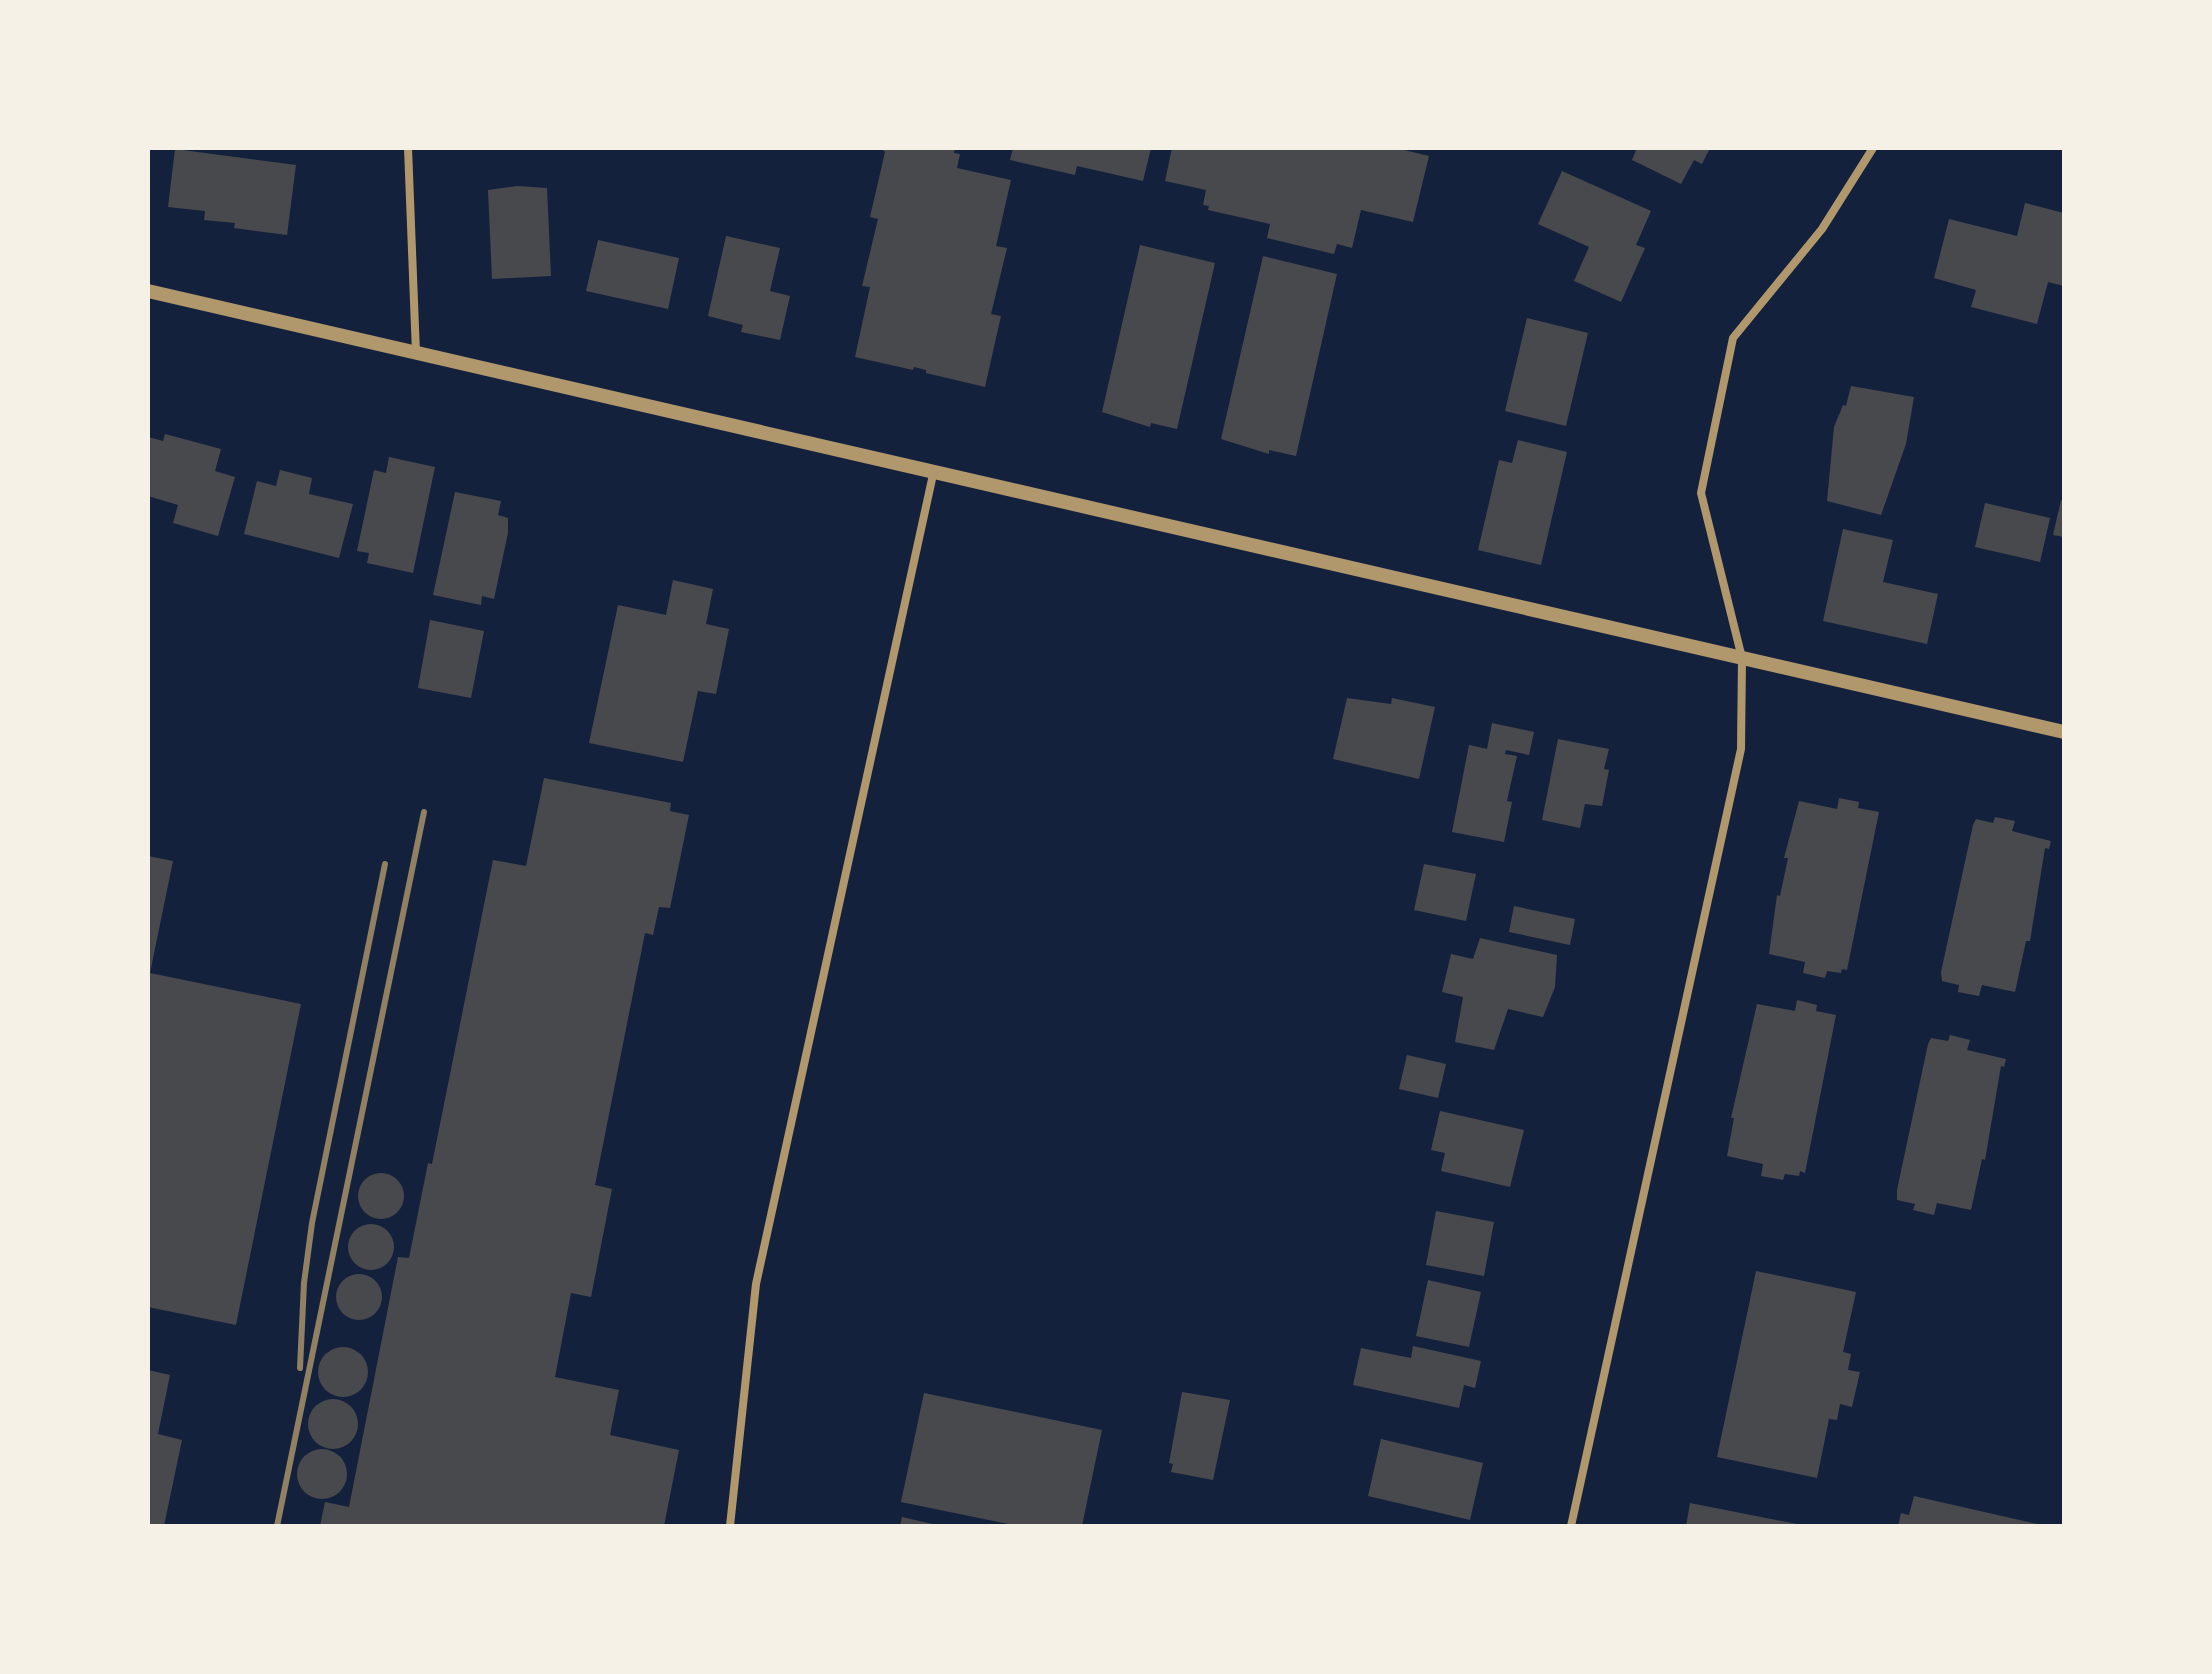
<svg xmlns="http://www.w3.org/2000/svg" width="2212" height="1674" font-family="'Open Sans',sans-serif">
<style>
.building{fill:#48494c}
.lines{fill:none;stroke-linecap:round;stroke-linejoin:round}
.minor{stroke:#b1986c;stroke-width:8}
.tertiary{stroke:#b1986c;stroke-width:14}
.rail{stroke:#918062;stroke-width:6}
</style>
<rect width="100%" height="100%" fill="#14213d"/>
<!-- building -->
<g class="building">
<path d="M881 148H955L954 153 960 154 957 168 1011 180 996 246 1007 248 991 314 1001 316 985 387 926 373V370L914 367 913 370 855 357 870 287 862 286 878 219 870 217 885 152Z"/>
<path d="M1013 148H1151L1143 181 1077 166 1075 175 1010 160Z"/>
<path d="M1172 148H1396L1429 156 1413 222 1361 210 1352 248 1337 244 1334 254 1267 238 1270 224 1208 210 1209 206 1203 205 1206 190 1165 181Z"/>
<path d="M1637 148H1710L1702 164 1694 160 1681 184 1632 160Z"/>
<path d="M175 149 296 165 287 235 234 228 235 223 204 220 205 211 168 207Z"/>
<path d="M1562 171 1651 211 1636 245 1645 248 1621 302 1574 281 1589 247 1538 224Z"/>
<path d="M517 186 547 188 551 276 492 279 488 190Z"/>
<path d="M2025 203 2064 213V286L2048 282 2037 324 1971 307 1976 290 1934 278 1949 219 2017 236Z"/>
<path d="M726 236 780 248 770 291 790 296 780 340 741 332 743 325 708 316Z"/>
<path d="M598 240 679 258 668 309 586 291Z"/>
<path d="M1140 245 1215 263 1177 429 1151 423 1150 427 1102 412Z"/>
<path d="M1263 256 1337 274 1296 456 1269 450V454L1221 439Z"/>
<path d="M1527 318 1588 333 1566 426 1505 411Z"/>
<path d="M1851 386 1914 397 1906 444 1881 515 1827 501 1834 427 1843 405 1846 406Z"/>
<path d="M165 434 221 449 215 471 235 477 218 536 173 523 178 505 148 496V437L163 441Z"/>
<path d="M1518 440 1567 452 1541 565 1478 550 1499 460 1512 463Z"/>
<path d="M389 457 435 467 413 573 367 563 369 553 357 551 374 470 386 473Z"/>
<path d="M280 470 312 478 309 494 353 504 339 558 244 534 257 481 276 486Z"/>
<path d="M455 492 501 501 498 515 508 518V533L494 599 482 596 481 605 433 595Z"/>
<path d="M2061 500 2064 501V537L2053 535Z"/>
<path d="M1985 503 2050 518 2040 562 1975 547Z"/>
<path d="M1843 529 1893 540 1883 582 1938 594 1927 644 1823 621Z"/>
<path d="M673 580 713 589 706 624 729 629 716 694 698 691 683 762 589 743 618 605 666 615Z"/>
<path d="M430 620 484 631 471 698 418 688Z"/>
<path d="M1347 698 1391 704 1392 698 1435 707 1419 779 1333 759Z"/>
<path d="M1492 723 1534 732 1529 755 1506 750 1505 754 1517 756 1507 801 1512 802 1504 842 1452 832 1469 745 1487 749Z"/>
<path d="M1558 739 1609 749 1604 769 1609 770 1602 806 1585 804 1580 828 1542 820Z"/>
<path d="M544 778 671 803 670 811 689 815 670 908 659 907 653 935 645 933 595 1185 612 1189 591 1297 571 1293 555 1377 619 1390 610 1435 679 1450 664 1526H320L325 1502 349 1507 398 1257 409 1258 428 1163 432 1164 493 860 526 866Z"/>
<path d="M1839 798 1859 802 1858 808 1879 812 1847 970 1842 969 1841 973 1827 971 1825 978 1803 973 1805 962 1769 954 1777 895 1780 896 1788 858H1784L1799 801 1837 809Z"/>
<path d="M1995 817 2015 821 2012 831 2051 841 2049 849 2045 848 2030 941H2026L2015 992 1982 985 1979 996 1958 992 1959 985 1942 981 1941 972 1973 825 1976 819 1993 823Z"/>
<path d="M148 856 173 861 150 973 301 1004 236 1325 148 1307Z"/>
<path d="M1424 864 1476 874 1466 921 1414 910Z"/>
<path d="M1514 906 1575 919 1570 945 1509 932Z"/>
<path d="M1480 938 1557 955 1555 987 1543 1017 1508 1009 1494 1050 1455 1042 1463 997 1442 992 1451 954 1473 959Z"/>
<path d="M1797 1000 1817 1005 1816 1011 1836 1015 1805 1173 1800 1171 1799 1176 1785 1174 1783 1180 1761 1176 1763 1164 1727 1156 1734 1118H1731L1757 1004 1795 1011Z"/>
<path d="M1950 1035 1970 1040 1967 1050 2006 1059 2004 1067 2001 1066 1985 1160 1982 1159 1971 1210 1937 1203 1934 1215 1913 1210 1915 1204 1897 1200V1190L1928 1044 1931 1038 1948 1041Z"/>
<path d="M1407 1055 1446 1064 1438 1098 1399 1089Z"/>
<path d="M1440 1111 1524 1130 1510 1187 1441 1171 1445 1153 1431 1150Z"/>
<circle cx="381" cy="1196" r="23"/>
<path d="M1436 1211 1494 1222 1484 1276 1426 1265Z"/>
<circle cx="371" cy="1247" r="23"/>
<path d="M1756 1271 1856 1292 1843 1352 1851 1354 1848 1370 1860 1372 1852 1407 1840 1404 1837 1420 1829 1419 1817 1478 1717 1457Z"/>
<circle cx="359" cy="1297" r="23"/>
<path d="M1428 1280 1481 1292 1469 1347 1416 1336Z"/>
<path d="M1413 1346 1481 1361 1475 1388 1464 1385 1459 1408 1353 1385 1361 1348 1411 1358Z"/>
<circle cx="343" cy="1372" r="25"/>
<path d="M148 1370 170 1375 158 1434 182 1440 164 1526H148Z"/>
<path d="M1182 1392 1230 1400 1213 1480 1171 1472 1173 1464 1169 1463Z"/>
<path d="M924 1393 1102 1430 1082 1526H1018L901 1502Z"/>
<circle cx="333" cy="1424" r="25"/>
<path d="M1381 1439 1483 1463 1470 1520 1368 1496Z"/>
<circle cx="322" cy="1474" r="25"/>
<path d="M1914 1496 2042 1525V1526H1898L1901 1513 1909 1515Z"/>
<path d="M1690 1503 1802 1525 1801 1526H1686Z"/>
<path d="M902 1517 937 1525V1526H900Z"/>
</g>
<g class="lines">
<!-- minor -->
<g class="minor">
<path d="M408 148 416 353"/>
<path d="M730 1526 756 1284 934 470"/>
<path d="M1571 1526 1741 749 1742 658 1701 493 1733 338 1822 229 1873 148"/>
</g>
<!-- tertiary -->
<path class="tertiary" d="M148 291 2064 732"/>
<!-- rail -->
<g class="rail">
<path d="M300 1368 304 1283 312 1223 385 864"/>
<path d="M277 1526 424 812"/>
</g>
</g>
<!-- border -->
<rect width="2212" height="1674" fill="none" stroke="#f6f1e7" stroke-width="300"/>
</svg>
